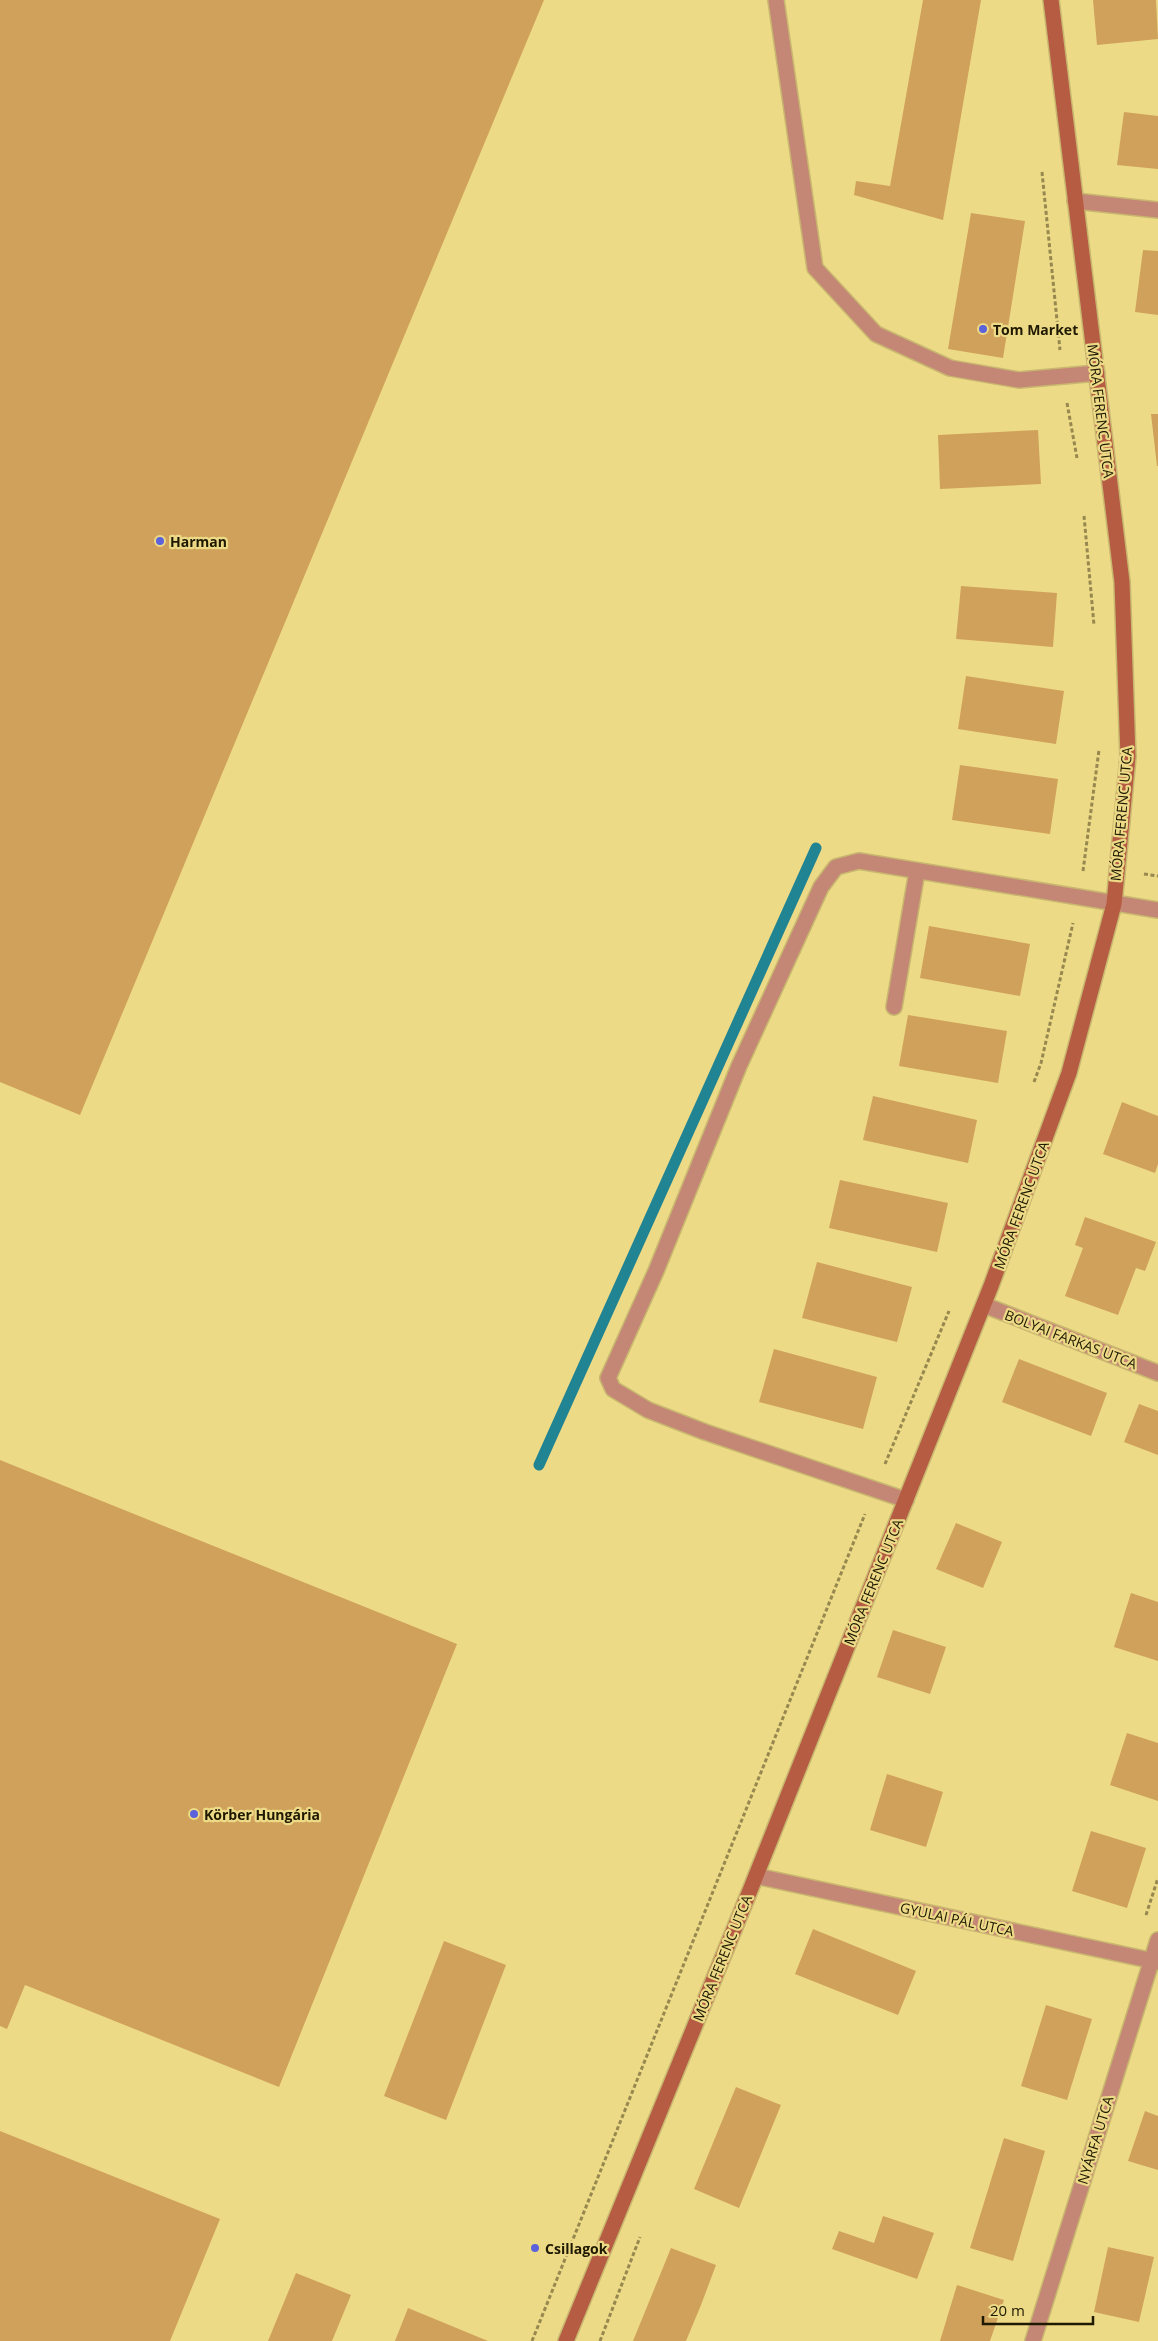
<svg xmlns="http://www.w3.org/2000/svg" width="1158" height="2341" font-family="'Open Sans',sans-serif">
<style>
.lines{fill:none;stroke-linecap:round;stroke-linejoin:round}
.stream{stroke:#218492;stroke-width:11}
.building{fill:#d0a15a}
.lane-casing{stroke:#c8b76f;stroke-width:18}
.street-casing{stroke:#c8b76f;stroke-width:18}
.secondary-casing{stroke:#c8b76f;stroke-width:18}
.path{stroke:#96884e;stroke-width:3;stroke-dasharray:4 2.5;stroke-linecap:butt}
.lane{stroke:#c58775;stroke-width:15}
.street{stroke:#c58775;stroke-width:15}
.secondary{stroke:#b55c43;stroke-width:15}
.poi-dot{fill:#5b62da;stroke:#edda87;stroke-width:2}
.labels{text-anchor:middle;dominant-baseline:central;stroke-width:4.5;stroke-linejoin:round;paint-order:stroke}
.poi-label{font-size:14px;font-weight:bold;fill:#1f1901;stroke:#edda87;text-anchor:start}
.street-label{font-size:14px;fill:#1f1901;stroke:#edda87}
</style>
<rect width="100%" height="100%" fill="#edda87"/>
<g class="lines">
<!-- stream -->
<path class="stream" d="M539 1465 816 848"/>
</g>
<!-- building -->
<g class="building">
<path d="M0 0H544L80 1115 0 1082Z"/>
<path d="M923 0H981L943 220 854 195 856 181 890 186Z"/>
<path d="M1093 0H1156L1158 39 1097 45Z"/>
<path d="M1124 112 1158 116V169L1117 165Z"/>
<path d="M971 213 1025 221 1003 358 948 349Z"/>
<path d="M1143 250 1158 251V315L1135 312Z"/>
<path d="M1151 414H1158V466H1157Z"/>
<path d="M1038 430 1041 484 940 489 938 435Z"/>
<path d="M961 586 1057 593 1053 647 956 639Z"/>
<path d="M966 676 1064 691 1056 744 958 729Z"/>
<path d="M960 765 1058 779 1050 834 952 820Z"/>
<path d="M929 926 1030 944 1020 996 920 978Z"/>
<path d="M908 1015 1007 1031 998 1083 899 1066Z"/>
<path d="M873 1096 977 1120 968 1163 863 1140Z"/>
<path d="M1122 1102 1158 1116V1164L1155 1173 1103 1154Z"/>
<path d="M840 1180 948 1203 937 1252 829 1228Z"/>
<path d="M1085 1217 1156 1242 1145 1271 1136 1268 1118 1315 1065 1296 1083 1248 1075 1245Z"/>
<path d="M817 1262 912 1287 897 1342 802 1318Z"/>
<path d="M774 1349 877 1377 863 1429 759 1402Z"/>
<path d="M1019 1359 1107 1393 1091 1436 1002 1402Z"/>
<path d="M1139 1404 1158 1411V1455L1124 1442Z"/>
<path d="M0 1460 457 1644 279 2087 25 1985 7 2029 0 2026Z"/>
<path d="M956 1523 1002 1542 983 1588 936 1569Z"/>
<path d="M1131 1593 1158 1602V1661L1114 1647Z"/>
<path d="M893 1630 946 1647 930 1694 877 1677Z"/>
<path d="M1127 1733 1158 1743V1801L1110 1785Z"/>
<path d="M887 1774 943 1792 926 1847 870 1830Z"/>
<path d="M1091 1831 1146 1848 1127 1908 1072 1891Z"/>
<path d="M813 1929 916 1971 898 2015 795 1974Z"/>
<path d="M444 1941 506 1965 446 2120 384 2096Z"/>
<path d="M1046 2005 1092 2019 1067 2100 1021 2086Z"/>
<path d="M736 2087 781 2105 739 2208 694 2189Z"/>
<path d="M1145 2111 1158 2116V2170L1128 2161Z"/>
<path d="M0 2131 220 2219 170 2341H0Z"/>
<path d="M1004 2138 1045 2151 1013 2261 970 2248Z"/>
<path d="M883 2216 934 2233 917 2279 832 2249 839 2231 874 2243Z"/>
<path d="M1108 2247 1154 2257 1139 2322 1094 2312Z"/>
<path d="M671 2248 716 2265 701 2305 686 2341H633Z"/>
<path d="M296 2273 351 2295 332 2341H268Z"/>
<path d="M957 2285 1004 2300 990 2341H940Z"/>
<path d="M408 2308 488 2341H395Z"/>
</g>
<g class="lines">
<defs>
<g id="lane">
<path d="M776 0 815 268 876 334 950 368 1019 380 1097 373"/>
<path d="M894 1007 917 871"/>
</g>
<g id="street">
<path d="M1075 201 1158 210"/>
<path d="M984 1305 1158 1373"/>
<path d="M906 1500 705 1432 648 1410 613 1389 608 1378 656 1271 739 1066 821 887 836 867 859 861 1158 910"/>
<path d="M756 1876 1158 1962"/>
<path d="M1033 2341 1158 1940"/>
</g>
<path id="secondary" d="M566 2341 751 1888 991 1286 1069 1073 1114 904 1128 757 1122 582 1051 0"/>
</defs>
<!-- lane casing -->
<use href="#lane" class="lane-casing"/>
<!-- street casing -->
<use href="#street" class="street-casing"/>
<!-- secondary casing -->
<use href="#secondary" class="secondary-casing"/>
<!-- path -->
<g class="path">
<path d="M1042 172 1060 350"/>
<path d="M1067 403 1077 458"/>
<path d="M1084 516 1094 625"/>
<path d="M1083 871 1099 750"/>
<path d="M1144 874 1158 876"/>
<path d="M1034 1082 1041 1063 1073 923"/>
<path d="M885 1464 949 1311"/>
<path d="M1146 1915 1158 1878"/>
<path d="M532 2341 865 1514"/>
<path d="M600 2341 640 2237"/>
</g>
<!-- lane -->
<use href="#lane" class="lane"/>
<!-- street -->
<use href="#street" class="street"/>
<!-- secondary -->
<use href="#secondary" class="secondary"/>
</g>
<!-- markers -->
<g class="poi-dot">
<circle cx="983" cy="329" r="5"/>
<circle cx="160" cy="541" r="5"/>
<circle cx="194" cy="1814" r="5"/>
<circle cx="535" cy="2248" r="5"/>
</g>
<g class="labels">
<!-- poi labels -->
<g class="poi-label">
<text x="993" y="329">Tom Market</text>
<text x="170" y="541">Harman</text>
<text x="204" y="1814">Körber Hungária</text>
<text x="545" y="2248">Csillagok</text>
</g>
<!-- street labels -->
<g class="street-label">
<text transform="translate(1101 411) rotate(83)">MÓRA FERENC UTCA</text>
<text transform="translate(1121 814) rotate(-85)">MÓRA FERENC UTCA</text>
<text transform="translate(1021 1205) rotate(-70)">MÓRA FERENC UTCA</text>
<text transform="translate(1071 1339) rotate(21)">BOLYAI FARKAS UTCA</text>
<text transform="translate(873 1582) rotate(-68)">MÓRA FERENC UTCA</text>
<text transform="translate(957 1919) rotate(12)">GYULAI PÁL UTCA</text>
<text transform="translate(722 1958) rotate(-68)">MÓRA FERENC UTCA</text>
<text transform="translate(1095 2140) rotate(-73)">NYÁRFA UTCA</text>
</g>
</g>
<!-- scale -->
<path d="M983 2316v8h110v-8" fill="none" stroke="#1f1901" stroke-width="2.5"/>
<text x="990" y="2316" font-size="15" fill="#1f1901" stroke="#edda87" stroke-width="4" paint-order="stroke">20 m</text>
</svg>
